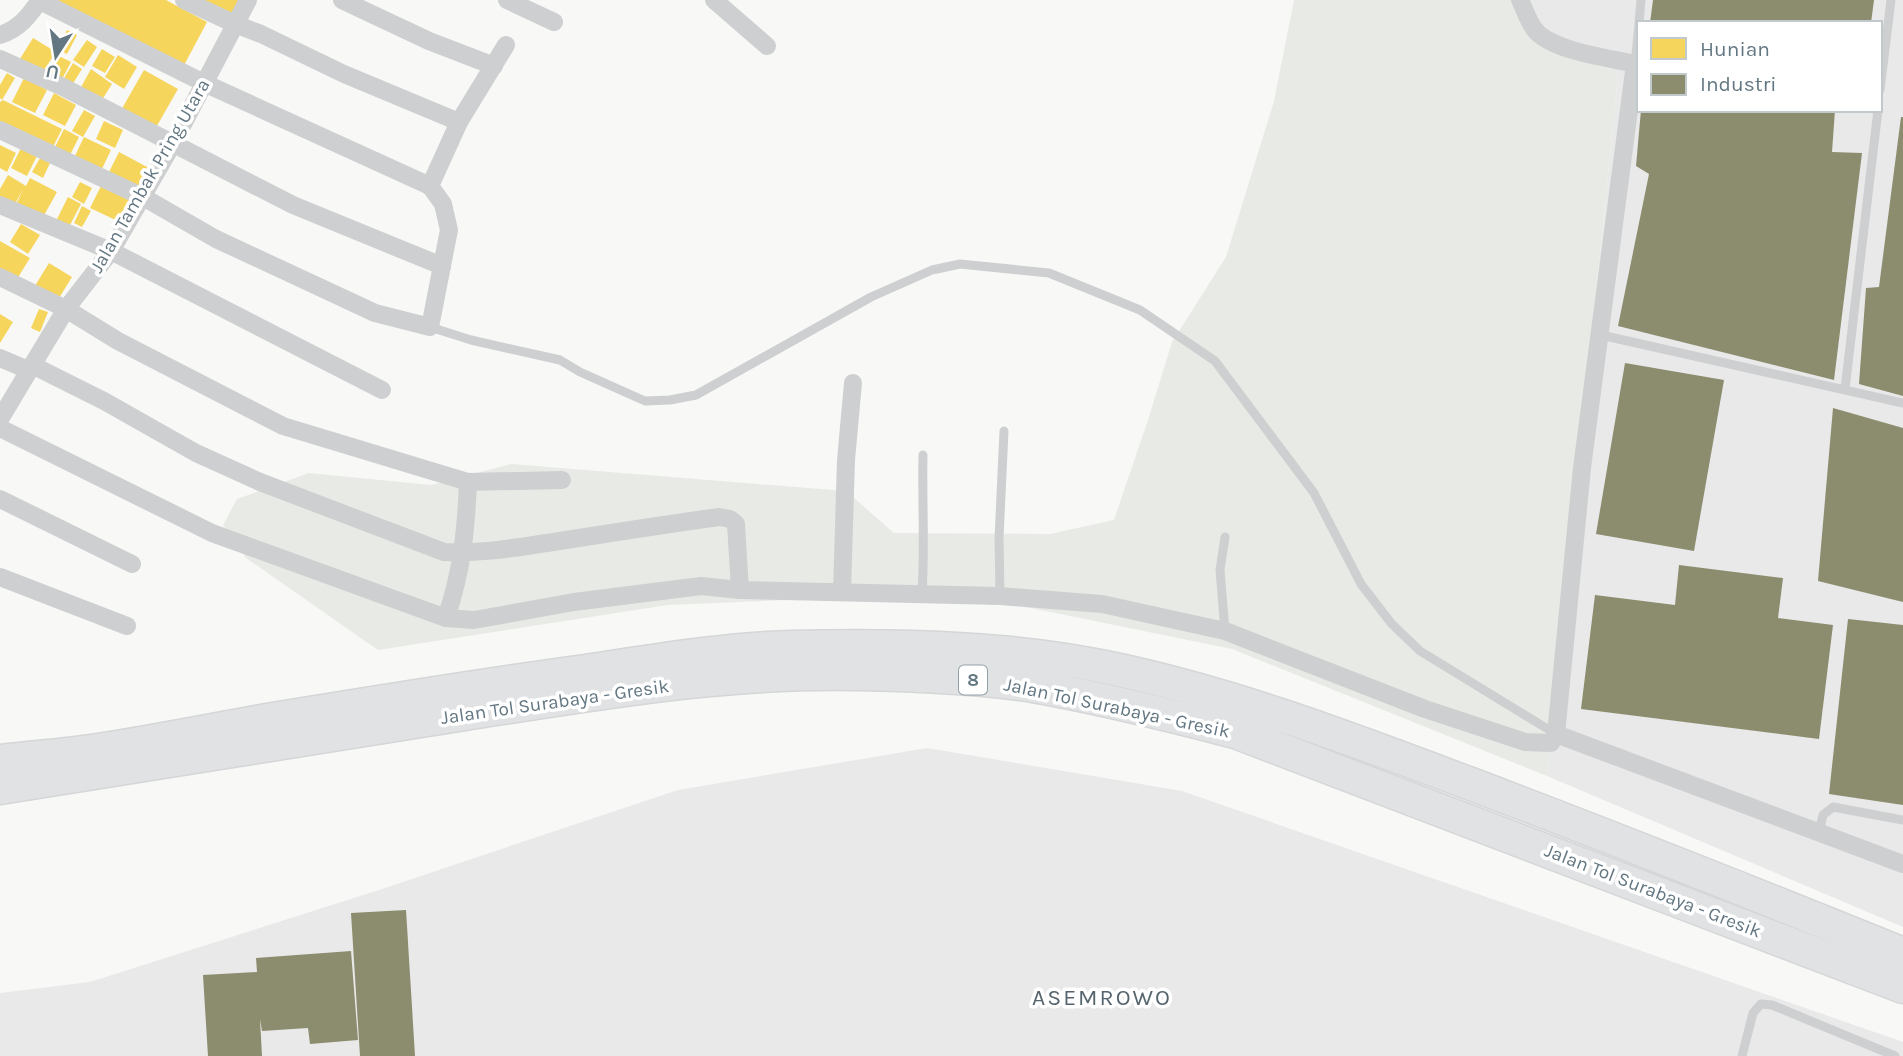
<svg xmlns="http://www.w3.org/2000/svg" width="1903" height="1056" font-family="Karla,sans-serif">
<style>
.built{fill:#e8e9e8;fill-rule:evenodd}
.green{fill:#e8ebe5}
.homes{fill:#f6d55c}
.industry{fill:#8c8c6e}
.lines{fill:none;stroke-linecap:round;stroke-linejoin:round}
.motorway-casing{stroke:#d5d6d7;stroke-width:35}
.service{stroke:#cecfd0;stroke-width:9}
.minor{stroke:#cecfd0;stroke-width:18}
.motorway{stroke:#e1e2e3;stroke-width:32}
.labels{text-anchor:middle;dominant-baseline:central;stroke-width:7;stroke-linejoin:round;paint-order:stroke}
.shield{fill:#fff;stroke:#92a0a8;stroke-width:2}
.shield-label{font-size:18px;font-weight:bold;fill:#637782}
.street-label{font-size:19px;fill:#637782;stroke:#fff}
.quarter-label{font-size:23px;letter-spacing:2px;fill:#55646d;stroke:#fff}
</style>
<rect width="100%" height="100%" fill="#f8f8f7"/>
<!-- built -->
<g class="built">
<path d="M1518 0H1903V927L1547 776 1618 76 1526 24ZM1639 23H1880V110H1639Z"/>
<path d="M927 748 1182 791 1903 1042V1056H0V993L90 982 379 890 678 790Z"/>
</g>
<!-- green -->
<path class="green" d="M1294 0H1518L1526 24 1618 76 1547 776 1232 649 1021 606 855 597 668 605 378 650 246 558 223 525 237 499 309 473 431 485 511 464 846 491 894 533 1050 534 1114 520 1148 420 1172 342 1226 257 1274 101Z"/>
<!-- homes -->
<g class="homes">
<path d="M51 0H166L207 22 181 71Z"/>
<path d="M189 0H241L230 21Z"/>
<path d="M67 30 77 35 67 54 57 49Z"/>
<path d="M33 38 56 52 40 76 18 62Z"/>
<path d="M87 40 97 47 84 67 73 60Z"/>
<path d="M102 49 115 57 105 73 92 66Z"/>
<path d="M57 55 71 62 60 83 46 75Z"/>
<path d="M118 55 137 67 124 89 105 77Z"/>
<path d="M73 63 82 69 72 85 63 80Z"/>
<path d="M91 69 112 84 100 103 80 89Z"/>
<path d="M144 70 178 89 154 131 120 112Z"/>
<path d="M7 73 15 78 2 100 0 98V85Z"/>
<path d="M24 78 47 90 35 113 12 102Z"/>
<path d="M54 93 76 105 65 126 43 115Z"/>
<path d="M3 100 62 129 50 153 0 128V102Z"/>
<path d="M84 110 95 116 83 137 72 131Z"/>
<path d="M104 121 123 130 115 148 96 139Z"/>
<path d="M64 129 79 137 69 157 54 149Z"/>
<path d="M84 137 111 150 100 173 73 160Z"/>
<path d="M0 145 16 153 7 172 0 168Z"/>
<path d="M21 148 37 156 27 176 11 168Z"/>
<path d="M119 152 149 168 137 192 107 176Z"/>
<path d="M40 158 50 163 43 178 32 172Z"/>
<path d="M8 175 26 186 30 178 57 192 42 219 16 205 23 189 13 208 0 201V189Z"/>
<path d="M80 182 92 188 84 204 72 197Z"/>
<path d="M101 186 133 201 122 223 90 208Z"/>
<path d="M68 197 81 204 69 227 56 221Z"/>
<path d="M82 206 91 211 82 227 74 223Z"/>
<path d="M21 224 40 235 28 254 10 242Z"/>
<path d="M0 241 30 258 17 279 0 270Z"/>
<path d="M49 263 72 277 56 303 33 289Z"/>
<path d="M39 309 48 312 40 332 31 328Z"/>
<path d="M0 314 13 322 0 343Z"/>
</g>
<!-- industry -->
<g class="industry">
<path d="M1653 0H1874L1871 23H1650Z"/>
<path d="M1641 110H1835L1832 152 1862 153 1834 380 1618 326 1649 174 1636 166Z"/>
<path d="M1901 117H1903V396L1859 384 1866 288 1879 287Z"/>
<path d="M1625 363 1724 380 1694 551 1596 534Z"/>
<path d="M1833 408 1903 428V602L1818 581Z"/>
<path d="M1679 565 1783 578 1778 618 1833 625 1819 739 1581 709 1595 595 1675 605Z"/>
<path d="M1848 619 1903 625V805L1829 794Z"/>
<path d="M406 910 415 1056H360L351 913Z"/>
<path d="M351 951 358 1040 310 1044 308 1028 262 1031 260 1019 262 1056H208L203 975 257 972 256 958Z"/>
</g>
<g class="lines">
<defs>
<g id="motorway">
<path d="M0 761C33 757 66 755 98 750 157 741 215 729 273 719 377 702 481 685 585 671 653 661 721 649 791 647 895 645 1003 646 1105 667 1232 693 1351 739 1471 784 1616 839 1760 896 1903 954"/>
<path d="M0 788C155 763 310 739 465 714 595 694 726 671 858 674 913 675 971 677 1027 685 1097 697 1166 714 1235 732L1903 987"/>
</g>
</defs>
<!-- motorway casing -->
<use href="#motorway" class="motorway-casing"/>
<!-- service -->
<g class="service">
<path d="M1639 23 1641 0"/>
<path d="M1635 64 1639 25"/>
<path d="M1880 90 1891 0"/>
<path d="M430 327 471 340 560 360 580 372 645 401 670 400 696 395 871 297 932 270 960 264 1049 273 1140 310 1215 361 1314 493 1361 584 1391 623 1420 651 1556 734"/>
<path d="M1601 335 1903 403"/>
<path d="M1845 389 1878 110"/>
<path d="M922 594C925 547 922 501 923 455"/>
<path d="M1000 596 999 538 1004 431"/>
<path d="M1225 631 1220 570 1225 537"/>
<path d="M1819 832 1823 815 1833 807 1903 820"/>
<path d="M1742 1056 1753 1013 1761 1004 1772 1005 1895 1056"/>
</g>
<!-- minor -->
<g class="minor">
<path d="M38 0 204 83 430 186"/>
<path d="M184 0 235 24 261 34 344 74 459 122"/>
<path d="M342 0 429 41 494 66"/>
<path d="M507 0 554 22"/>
<path d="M714 0 767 46"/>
<path d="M0 35C19 29 29 16 40 0"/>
<path d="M0 59 63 87 293 205 442 266"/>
<path d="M0 130 143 197 216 239 375 313 430 327 449 230 443 204 430 186 459 122 506 45"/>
<path d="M0 205 111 251 382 390"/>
<path d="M0 277 66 309 118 341 283 426 468 482 562 480"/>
<path d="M0 358 28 370"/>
<path d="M32 365 104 401 196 453 260 482 444 552C478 554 513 548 547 543 604 534 661 525 719 517L730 519 736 524 740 590"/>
<path d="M0 419 66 309 111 251 172 145 248 0"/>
<path d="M0 428 212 533 446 618 474 620 574 602 701 586 740 590 1000 596 1102 604 1225 631 1425 709 1525 742 1551 743 1556 734 1582 468 1635 64C1609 58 1552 51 1535 30 1528 21 1525 10 1520 0"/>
<path d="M0 499 132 564"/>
<path d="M0 577 127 626"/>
<path d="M842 592 846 460 853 383"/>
<path d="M446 618C462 571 466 531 468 482"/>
<path d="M1556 734 1903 864"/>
</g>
<!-- motorway -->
<use href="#motorway" class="motorway"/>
</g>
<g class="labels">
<!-- shield labels -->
<rect class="shield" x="959" y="665.5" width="28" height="29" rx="5"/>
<g class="shield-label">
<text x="973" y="680">8</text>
</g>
<!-- street labels -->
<g class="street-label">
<text transform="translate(150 176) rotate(-60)">Jalan Tambak Pring Utara</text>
<text transform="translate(555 702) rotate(-8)">Jalan Tol Surabaya - Gresik</text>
<text transform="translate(1117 708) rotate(12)">Jalan Tol Surabaya - Gresik</text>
<text transform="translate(1653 891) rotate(21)">Jalan Tol Surabaya - Gresik</text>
</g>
<!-- quarter labels -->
<g class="quarter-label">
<text x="1102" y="997">ASEMROWO</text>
</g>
</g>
<!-- legend -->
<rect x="1637" y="21" width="245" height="91" fill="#ffffff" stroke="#c1c9cd" stroke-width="2"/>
<rect x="1651" y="38" width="35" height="21" fill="#f6d55c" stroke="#c1c9cd" stroke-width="2"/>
<text x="1700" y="56" font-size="21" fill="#637782">Hunian</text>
<rect x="1651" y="74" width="35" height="21" fill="#8c8c6e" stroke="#c1c9cd" stroke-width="2"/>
<text x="1700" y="91" font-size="21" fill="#637782">Industri</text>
<!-- north arrow -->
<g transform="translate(56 56) rotate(192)" stroke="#ffffff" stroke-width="5" paint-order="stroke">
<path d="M0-5L12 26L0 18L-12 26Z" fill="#637782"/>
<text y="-10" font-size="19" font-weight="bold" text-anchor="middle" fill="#637782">U</text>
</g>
</svg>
